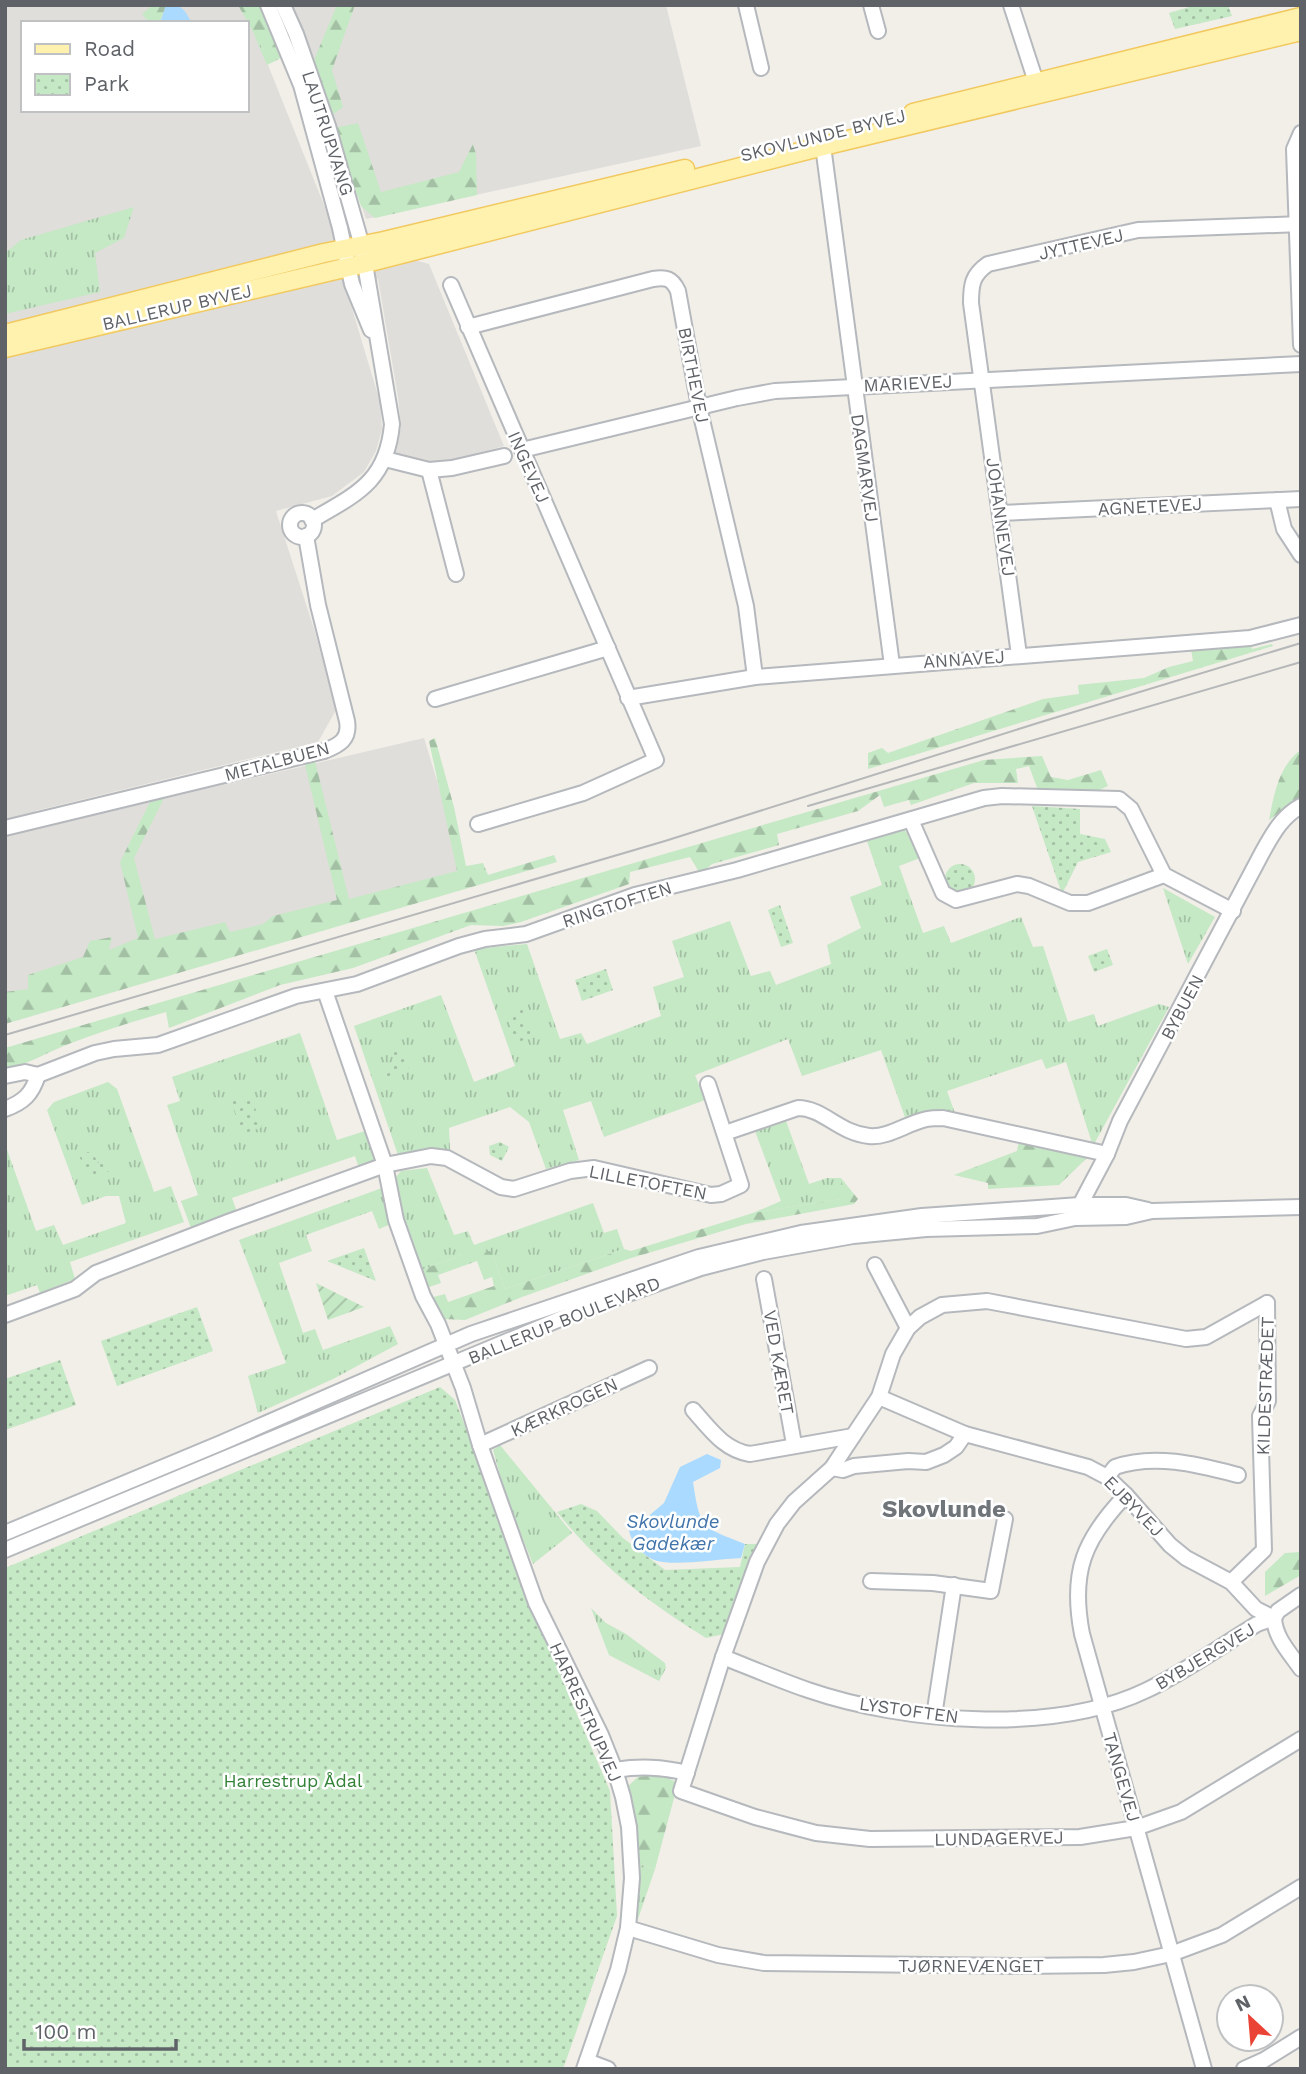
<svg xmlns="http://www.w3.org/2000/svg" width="1306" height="2074" font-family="'Work Sans',sans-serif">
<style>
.industrial{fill:#e0deda;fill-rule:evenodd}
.grass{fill:url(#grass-tufts)}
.forest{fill:url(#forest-firs)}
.park{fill:url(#park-dots)}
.garden{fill:url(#garden-furrows)}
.water{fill:#aadaff}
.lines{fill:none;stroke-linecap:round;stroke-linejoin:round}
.minor-casing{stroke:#b5b8bc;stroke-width:18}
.major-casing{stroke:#f2c960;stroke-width:21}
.minor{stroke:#fff;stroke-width:14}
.major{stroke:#fff2af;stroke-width:18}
.tram{stroke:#b6b7b8;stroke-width:2}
.labels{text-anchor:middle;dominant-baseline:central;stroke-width:5;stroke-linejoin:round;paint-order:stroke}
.street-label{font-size:18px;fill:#5f6368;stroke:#fff}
.park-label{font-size:18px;fill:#348238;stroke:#fff}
.water-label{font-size:19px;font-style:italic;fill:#4174aa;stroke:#fff}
.district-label{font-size:24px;font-weight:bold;fill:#70757a;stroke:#fff}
</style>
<defs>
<pattern id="grass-tufts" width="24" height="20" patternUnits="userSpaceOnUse" patternTransform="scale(1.75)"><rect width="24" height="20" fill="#c5e8c5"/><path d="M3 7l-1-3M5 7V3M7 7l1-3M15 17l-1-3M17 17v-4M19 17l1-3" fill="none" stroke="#a3c0a4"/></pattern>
<pattern id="forest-firs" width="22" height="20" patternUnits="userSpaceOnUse" patternTransform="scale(1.75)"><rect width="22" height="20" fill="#c5e8c5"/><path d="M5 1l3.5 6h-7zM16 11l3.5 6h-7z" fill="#a3c0a4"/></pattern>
<pattern id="park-dots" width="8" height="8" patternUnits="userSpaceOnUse" patternTransform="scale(1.75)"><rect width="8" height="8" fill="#c5e8c5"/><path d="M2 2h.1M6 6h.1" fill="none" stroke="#a3c0a4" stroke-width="1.8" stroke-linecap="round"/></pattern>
<pattern id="garden-furrows" width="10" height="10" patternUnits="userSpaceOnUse" patternTransform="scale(1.75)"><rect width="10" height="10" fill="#c5e8c5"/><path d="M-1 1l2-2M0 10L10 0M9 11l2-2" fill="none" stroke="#a3c0a4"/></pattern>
</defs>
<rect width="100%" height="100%" fill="#f1efe8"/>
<!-- industrial -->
<g class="industrial">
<path d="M5 5H244L334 230 362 246 429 264 504 446 447 462H419L396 453 401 427 398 397 378 279 345 285 380 402 382 429 376 451 364 472 332 496 276 511 315 632 336 710 318 742 35 811 39 828 424 738 468 882 5 1014ZM23 23H247V110H23Z"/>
<path d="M291 5H666L701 146 366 219 314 60Z"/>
</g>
<!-- grass -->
<g class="grass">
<path d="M252 30 265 53 279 38 283 54 279 59 267 65Z"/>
<path d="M134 207 124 238 95 253 100 292 5 314V253L21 240Z"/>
<path d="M905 830 920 858 899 866 923 933 944 926 951 943 1021 917 1033 947 1043 946 1068 1022 1094 1014 1098 1026 1159 1004 1169 1007 1093 1146 1066 1062 1046 1069 1042 1059 947 1091 956 1116 906 1120 881 1050 802 1076 788 1039 695 1075 705 1100 604 1137 591 1101 563 1110 579 1160 546 1169 529 1122 510 1107 449 1128 450 1149 398 1155 354 1026 441 995 474 1082 515 1066 474 949 527 944 560 1039 581 1033 587 1044 661 1016 653 987 684 977 672 941 730 921 751 976 770 971 776 985 831 964 827 945 861 928 850 897 882 885 867 841Z"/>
<path d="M1163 888 1215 917 1188 964Z"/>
<path d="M300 1033 337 1140 368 1130 378 1161 359 1168 355 1156 232 1198 237 1212 191 1228 181 1201 198 1195 167 1105 180 1101 172 1077Z"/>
<path d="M108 1082 117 1089 154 1192 171 1186 184 1222 70 1262 75 1279 40 1293 37 1285 5 1296V1144L36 1231 54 1225 63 1245 126 1223 119 1196H106L82 1205 47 1110 54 1102Z"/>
<path d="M786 1121 809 1184 827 1178H841L842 1199 753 1213 781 1201 755 1131Z"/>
<path d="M427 1168 454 1235 468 1231 474 1245 593 1203 604 1233 617 1229 624 1249 505 1289 494 1258 462 1255 421 1270 397 1203 396 1177 401 1171Z"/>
<path d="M382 1188 391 1224 379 1229 372 1211 306 1235 312 1251 279 1263 303 1333 315 1329 323 1350 390 1326 398 1344 333 1379 258 1413 248 1376 286 1363 239 1240Z"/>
<path d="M500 1445 572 1533 533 1564 508 1503 493 1450Z"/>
<path d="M591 1608 606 1623 626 1634 665 1663 666 1668 659 1681 609 1655Z"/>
<path d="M636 1863 655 1869 636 1925Z"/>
</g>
<!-- forest -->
<g class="forest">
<path d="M153 5H166L160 23H149L142 14Z"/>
<path d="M238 5H264L279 38 278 51 265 53Z"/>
<path d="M337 5H355L332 70 343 107 331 116 314 60Z"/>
<path d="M358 123 381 192 459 172 473 144 476 154 477 195 375 218 361 206 334 128Z"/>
<path d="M1250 642 1252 649 1272 644 1273 646 868 769V753L882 748 888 753 1043 699 1079 694 1078 685 1144 678 1169 667 1193 661 1191 649Z"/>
<path d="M435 738 454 807 466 866 483 863 488 875 554 855 557 862 5 1024V992L28 989V975L83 957 90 941 112 937 109 950 138 938 120 862 151 800 164 798 134 858 155 939 225 922 230 932 263 924 273 916 337 900 305 765 315 761 349 899 457 871 429 741Z"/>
<path d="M1298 752H1301V797L1269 820C1274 795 1278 769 1298 752Z"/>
<path d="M1042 756 1051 777 1068 780 1101 770 1108 786 1086 796 1039 793 1029 766 1016 769 1018 783H974L911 805 909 800 884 807 880 795 858 811 777 834 779 845 712 864 706 869 699 872 690 857 630 872 629 884 521 922 503 926 471 925 353 968 280 985 169 1028 166 1012C132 1022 99 1032 66 1045 46 1053 27 1065 5 1069V1048L984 760Z"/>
<path d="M1019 1140 1088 1157 1059 1185 988 1189V1183L954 1175 1017 1151Z"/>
<path d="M841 1178 858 1199 854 1204 746 1224 628 1259 522 1297 465 1320 444 1319 430 1298 445 1294 448 1302 494 1286 492 1277 484 1280 477 1261 438 1275 441 1283 426 1288 421 1270 462 1255 490 1251 494 1258 505 1289 624 1249 631 1251 753 1213 841 1199Z"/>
<path d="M1301 1552V1575L1265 1596V1572L1285 1553Z"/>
<path d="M660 1774 678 1783 655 1869 636 1863 627 1787 638 1777Z"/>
</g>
<!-- park -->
<g class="park">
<path d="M1196 5H1228L1232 16 1175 29 1169 13Z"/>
<path d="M1032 806 1080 809V834L1105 839 1111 852 1078 862 1062 894Z"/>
<circle cx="960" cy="879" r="15"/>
<path d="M780 905 793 943 781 947 768 910Z"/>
<path d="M1107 949 1113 965 1094 972 1088 956Z"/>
<path d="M606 969 613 990 582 1001 575 980Z"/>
<path d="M522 1008 532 1037 516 1043 506 1014Z"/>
<path d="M401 1048 409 1070 387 1077 385 1069 395 1063 391 1052Z"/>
<path d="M250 1094 262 1127 243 1134 231 1101Z"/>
<path d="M500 1142 509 1147 502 1161 490 1155 489 1146Z"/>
<path d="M92 1151 98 1163 106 1161 110 1171 88 1178 79 1155Z"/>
<path d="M364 1248 376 1281 327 1261Z"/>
<path d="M197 1307 213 1351 117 1386 101 1341Z"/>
<path d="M60 1360 76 1405 5 1430V1379Z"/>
<path d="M440 1387 455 1400 570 1698 610 1791 617 1916 563 2069H5V1568Z"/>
<path d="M581 1504 597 1511 623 1538 665 1570 740 1567 745 1544H757L749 1572 724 1634 706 1638C647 1601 601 1567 557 1512Z"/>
</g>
<!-- garden -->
<path class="garden" d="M316 1283 364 1307 328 1320Z"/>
<!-- water -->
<g class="water">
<path d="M166 5C183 5 184 9 192 23H160Z"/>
<path d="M707 1454 721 1460 720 1468 693 1482C700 1529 702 1527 745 1544L741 1558C719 1559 676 1566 657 1561 644 1557 629 1541 629 1528L638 1525 664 1503 680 1467Z"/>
</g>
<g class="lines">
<defs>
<g id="minor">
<path d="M268 5 301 85 340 228 352 284 371 330"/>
<path d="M283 5 296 34 328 126 362 246 392 424C387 481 357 494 312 520"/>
<path d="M746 5 761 68"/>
<path d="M871 5 878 31"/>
<path d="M1011 5 1036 82"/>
<path d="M1301 133 1294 149 1301 345"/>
<path d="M823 146 892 665"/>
<path d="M451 285 656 760 583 793 478 824"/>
<path d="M468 327 653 279C666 277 672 278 678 291L699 407 746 606 755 677"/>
<path d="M522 450 737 398 775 391 1301 364"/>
<path d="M385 459 429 470 452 468 504 456"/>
<path d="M429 470 456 574"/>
<path d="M1277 500 1284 529 1301 555"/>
<path d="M1000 513 1301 499"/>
<circle cx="302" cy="525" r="12"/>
<path d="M1019 655 971 303C971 285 972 275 988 264L1138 230 1301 224"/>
<path d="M628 698 755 677 1250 638 1301 625"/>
<path d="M435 699 608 648"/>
<path d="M911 820 943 893 956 900 1017 884 1029 886 1070 903H1088L1164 875"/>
<path d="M5 828 324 751C340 745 350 739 347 721L318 605 306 536"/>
<path d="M325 991 385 1165 396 1220 423 1296 438 1324 463 1388 480 1445 536 1603 601 1735 615 1770 623 1797 629 1827 632 1878 628 1928 618 1970 584 2069"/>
<path d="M5 1076 25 1072 38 1075 95 1053 114 1049 158 1045 296 996 357 984 459 946 485 939 526 934 635 895 737 870 984 798 1002 796 1119 799 1131 809 1164 875 1233 911"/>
<path d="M5 1109C24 1102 32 1094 38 1075"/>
<path d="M725 1133 798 1108C823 1108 839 1133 869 1136 889 1138 907 1123 927 1119 932 1118 938 1118 943 1118L1107 1154"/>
<path d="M1080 1211V1205L1107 1154 1120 1121 1262 853C1272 835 1282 816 1301 806"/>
<path d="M875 1265 908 1328"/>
<path d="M764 1279 794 1444"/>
<path d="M1267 1303 1206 1337 1186 1339 987 1301 942 1305 920 1317 908 1328 893 1354 879 1397 853 1436 832 1468 794 1502 777 1524 757 1562 723 1657 681 1791 755 1817 816 1833 870 1839 1080 1837 1136 1828 1181 1812 1301 1739"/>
<path d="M5 1315 75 1289 96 1273 228 1222 385 1165 431 1156 447 1158 501 1187 514 1189 570 1171 594 1168 711 1195 721 1194 741 1185 708 1084"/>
<path d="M879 1397 965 1434 1088 1467 1107 1477 1126 1495 1170 1545 1186 1558 1231 1582 1256 1609 1274 1618"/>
<path d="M693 1410C710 1429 724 1450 750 1454L853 1436"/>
<path d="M480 1445 649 1368"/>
<path d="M832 1468 843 1470 854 1466 908 1461 926 1462 944 1455 956 1447 965 1434"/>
<path d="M1107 1477 1115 1467C1155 1453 1199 1465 1238 1475"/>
<path d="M1126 1495C1084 1539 1070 1572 1082 1634L1204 2069"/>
<path d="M5 1533 221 1443 471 1334 699 1257 801 1233 922 1216 1080 1205H1126L1148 1210"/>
<path d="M5 1550 577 1312 701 1268 763 1252 853 1236 926 1229 1037 1226 1075 1218 1126 1217 1152 1211 1301 1207"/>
<path d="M871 1581 933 1583 991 1591 1005 1519"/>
<path d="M1231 1582 1264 1550 1260 1416 1268 1401 1267 1303"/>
<path d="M1274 1618C1275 1638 1290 1653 1301 1669"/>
<path d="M723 1657C751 1668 779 1680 808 1690 904 1723 1054 1735 1147 1690 1185 1672 1221 1646 1257 1624L1274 1618 1278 1611 1301 1595"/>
<path d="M934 1716 954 1585"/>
<path d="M615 1770C641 1766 661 1767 687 1773"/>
<path d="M628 1928 718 1955 764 1963 1022 1966 1104 1965 1134 1962 1171 1954 1222 1935 1301 1887"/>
<path d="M587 2061 608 2069"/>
<path d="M1244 2069 1264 2060 1301 2037"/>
</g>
<g id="major">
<path d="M913 113 1301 17"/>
<path d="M5 334 324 253 384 241 685 169"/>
<path d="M5 348 374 261 823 146 1301 31"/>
</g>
</defs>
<!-- minor casing -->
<use href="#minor" class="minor-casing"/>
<!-- major casing -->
<use href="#major" class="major-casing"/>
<!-- minor -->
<use href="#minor" class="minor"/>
<!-- major -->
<use href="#major" class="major"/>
<!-- tram -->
<g class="tram">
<path d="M808 806 1301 662"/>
<path d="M5 1035 665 841 1041 722 1301 643"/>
</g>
</g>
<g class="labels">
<!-- street labels -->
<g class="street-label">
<text transform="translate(328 133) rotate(72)">LAUTRUPVANG</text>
<text transform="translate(823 135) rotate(-14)">SKOVLUNDE BYVEJ</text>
<text transform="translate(1081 244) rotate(-13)">JYTTEVEJ</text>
<text transform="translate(177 307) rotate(-13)">BALLERUP BYVEJ</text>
<text transform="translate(694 375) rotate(79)">BIRTHEVEJ</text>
<text transform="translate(908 383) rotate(-3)">MARIEVEJ</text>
<text transform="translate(529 467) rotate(66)">INGEVEJ</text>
<text transform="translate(865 468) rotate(82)">DAGMARVEJ</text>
<text transform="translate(1150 506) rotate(-3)">AGNETEVEJ</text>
<text transform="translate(1001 517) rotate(82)">JOHANNEVEJ</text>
<text transform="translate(964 659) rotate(-4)">ANNAVEJ</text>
<text transform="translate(277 761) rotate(-15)">METALBUEN</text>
<text transform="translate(617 904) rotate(-18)">RINGTOFTEN</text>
<text transform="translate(1182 1007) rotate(-62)">BYBUEN</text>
<text transform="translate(648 1182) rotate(11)">LILLETOFTEN</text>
<text transform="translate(564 1320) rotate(-22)">BALLERUP BOULEVARD</text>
<text transform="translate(779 1362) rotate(80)">VED KÆRET</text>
<text transform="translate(1265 1386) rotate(-88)">KILDESTRÆDET</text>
<text transform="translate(564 1407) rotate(-25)">KÆRKROGEN</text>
<text transform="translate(1134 1506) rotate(46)">EJBYVEJ</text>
<text transform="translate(1205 1656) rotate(-31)">BYBJERGVEJ</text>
<text transform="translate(909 1710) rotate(8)">LYSTOFTEN</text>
<text transform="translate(586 1712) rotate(66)">HARRESTRUPVEJ</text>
<text transform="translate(1122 1777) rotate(74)">TANGEVEJ</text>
<text transform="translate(999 1838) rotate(-1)">LUNDAGERVEJ</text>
<text x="971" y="1965">TJØRNEVÆNGET</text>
</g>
<!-- park labels -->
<g class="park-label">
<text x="293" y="1780">Harrestrup Ådal</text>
</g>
<!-- water labels -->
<g class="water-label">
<text x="673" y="1521">Skovlunde<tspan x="673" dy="22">Gadekær</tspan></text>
</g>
<!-- district labels -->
<g class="district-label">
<text x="944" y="1509">Skovlunde</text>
</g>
</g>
<!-- border -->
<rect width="1306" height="2074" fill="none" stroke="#5f6368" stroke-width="14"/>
<!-- legend -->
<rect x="21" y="21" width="228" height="91" fill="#ffffff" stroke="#bfc1c3" stroke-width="2"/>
<rect x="35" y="44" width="35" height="10" fill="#fff2af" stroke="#bfc1c3" stroke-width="2"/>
<text x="84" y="56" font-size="21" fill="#5f6368">Road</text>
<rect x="35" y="74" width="35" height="21" fill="url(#park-dots)" stroke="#bfc1c3" stroke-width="2"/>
<text x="84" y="91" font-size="21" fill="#5f6368">Park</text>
<!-- north arrow -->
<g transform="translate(1250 2018) rotate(334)"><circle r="33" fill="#ffffff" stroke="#bfc1c3" stroke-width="2"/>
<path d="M0-5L12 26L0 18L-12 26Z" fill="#ea4335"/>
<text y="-10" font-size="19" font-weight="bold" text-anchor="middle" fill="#5f6368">N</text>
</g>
<!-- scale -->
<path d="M24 2039v10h152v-10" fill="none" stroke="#5f6368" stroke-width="3.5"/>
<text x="35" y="2039" font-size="21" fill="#5f6368" stroke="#ffffff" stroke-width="5" paint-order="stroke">100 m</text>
</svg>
